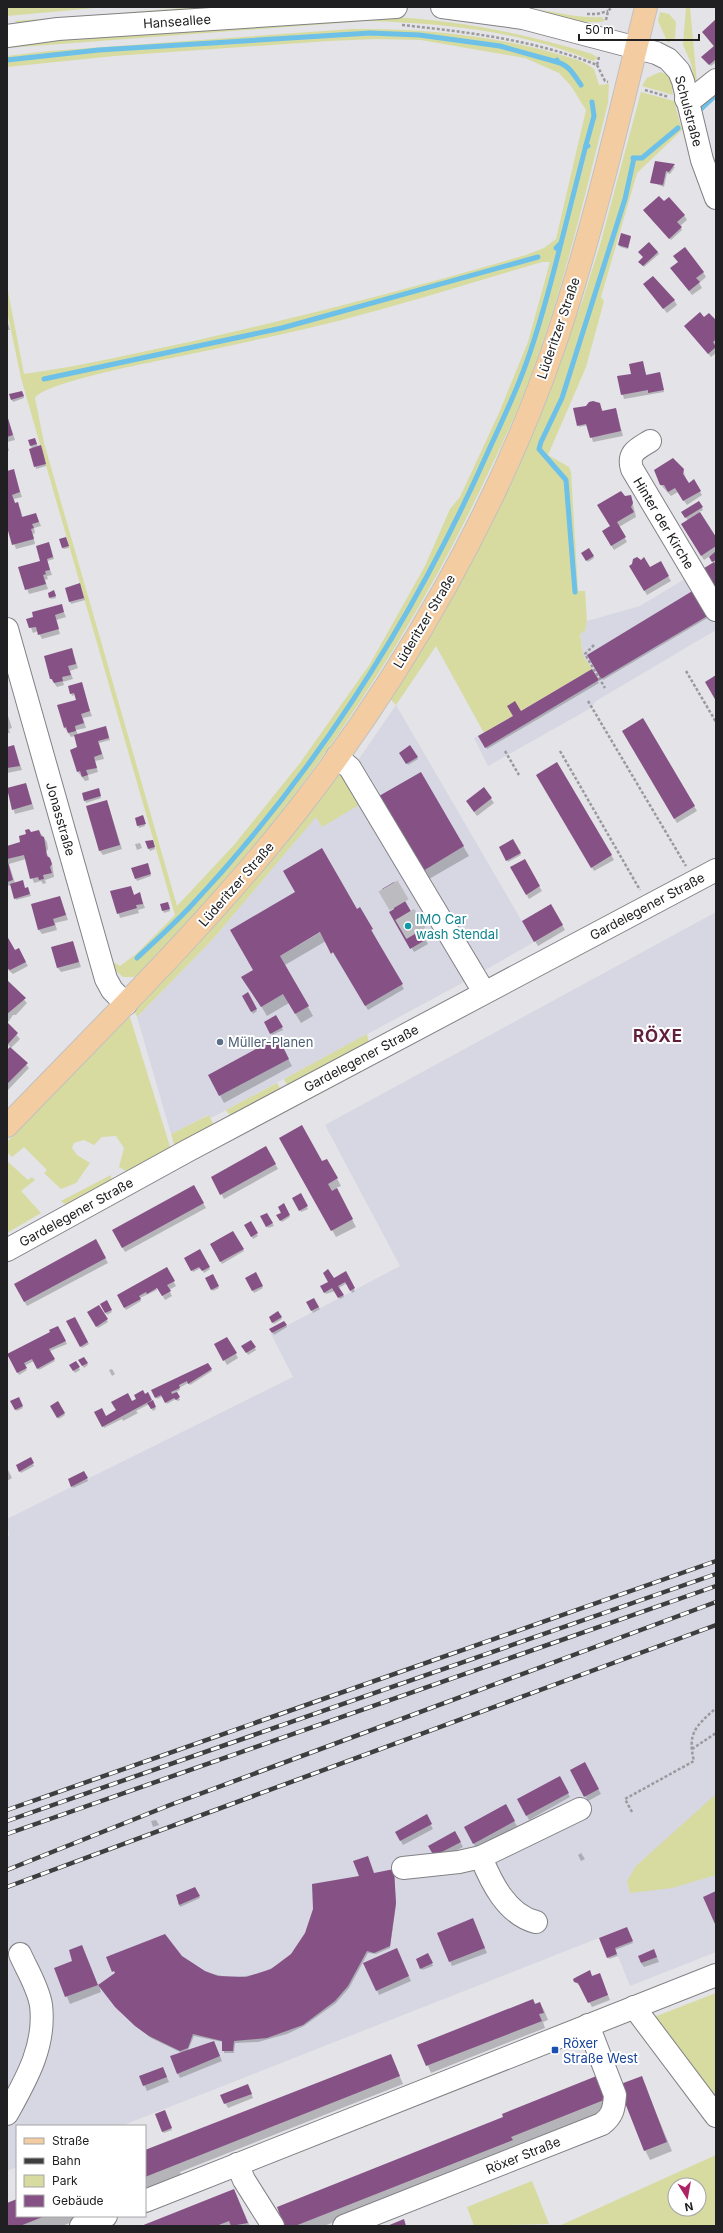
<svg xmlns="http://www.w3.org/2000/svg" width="723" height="2233" font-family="Inter,sans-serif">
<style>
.built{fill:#d7d7e3}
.green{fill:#d7db9f;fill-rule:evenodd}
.shadow{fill:#0003}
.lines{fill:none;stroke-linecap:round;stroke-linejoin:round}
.stream{stroke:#6dc0e7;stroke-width:5}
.building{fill:#865285}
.minor-tunnel{stroke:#bcbcc0;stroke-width:22;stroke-dasharray:22 11;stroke-linecap:butt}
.minor-casing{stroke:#818186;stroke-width:24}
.major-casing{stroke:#c1c1c1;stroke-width:24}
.path{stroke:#9a9a9e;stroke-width:2.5;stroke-dasharray:3 2;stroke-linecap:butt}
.minor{stroke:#fff;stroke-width:22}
.major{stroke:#f3cda1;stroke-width:22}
.rail-casing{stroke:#3e3e40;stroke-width:4.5}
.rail{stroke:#fff;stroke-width:3;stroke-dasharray:9;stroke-linecap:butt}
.culture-dot{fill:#0f9aa8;stroke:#fff;stroke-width:1.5}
.service-dot{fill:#5c6f8a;stroke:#fff;stroke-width:1.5}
.transit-dot{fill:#1a4fb4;stroke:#fff;stroke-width:1.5}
.labels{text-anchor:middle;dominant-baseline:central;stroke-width:4;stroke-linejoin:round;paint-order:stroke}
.street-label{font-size:13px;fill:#202022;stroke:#fff}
.culture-label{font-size:13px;fill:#0d838f;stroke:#fff;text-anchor:start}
.service-label{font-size:13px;fill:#4e5e75;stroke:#fff;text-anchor:start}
.transit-label{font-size:13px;fill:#164399;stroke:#fff;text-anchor:start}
.district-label{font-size:17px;font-weight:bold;letter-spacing:1px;fill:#611f3b;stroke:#fff}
</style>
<rect width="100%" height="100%" fill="#e3e3e8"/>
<!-- built -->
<g class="built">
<path d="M688 577 716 625V630L596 701 591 708 488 766 474 738 592 669 583 656 580 633 585 631 587 621 640 606Z"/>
<path d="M396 705 534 942 466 981 226 1110 211 1118 208 1115 171 1134 137 1017 212 940 316 816 354 766Z"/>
<path d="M716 912V1952L630 1986 609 1934 121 2126H17V2167L7 2171V1537L9 1536 7 1519 293 1377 271 1334 400 1266 325 1125Z"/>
</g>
<!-- green -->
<g class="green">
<path d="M7 7H106L7 16Z"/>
<path d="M197 7H250L17 26 15 21Z"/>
<path d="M509 7C541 7 572 19 602 17L605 21C582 27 534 11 509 7Z"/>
<path d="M686 7H690L697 83 694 81 691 63 683 45Z"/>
<path d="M660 12 669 14 676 22 675 38 668 43 658 21Z"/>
<path d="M390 17C459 20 526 34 592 54L598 58 593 61C523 31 442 23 367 21L7 48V44L45 39Z"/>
<path d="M352 29C419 28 490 35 554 53 568 57 583 60 594 69L599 85 609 84 608 103C586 191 565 282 534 368 522 402 506 436 490 469 439 580 376 684 304 782 255 848 200 909 144 969L134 977H123L110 966 115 963 120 966 136 954 175 915 21 378 7 311V286L24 374C82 366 137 353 194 341 305 316 416 287 526 255L544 248 556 239 586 110 571 86 559 73 525 58 421 40 376 39 329 41 114 56 7 67V56L49 51ZM542 262H550L528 342 499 413 460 497 450 509 425 566 370 664 300 763 234 845 177 906 44 443 35 398C43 384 133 366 152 362 214 349 277 336 338 321 407 303 474 282 542 262Z"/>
<path d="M660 72 671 76 678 89 672 90 673 95 642 86 647 78Z"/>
<path d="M641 92 674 101 682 130 637 173 601 297 604 301 586 367 548 455 569 467 571 472 578 591H585L587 621 585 631 580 634 583 656 592 669 484 733 436 646 396 705 388 697 545 401 583 299 600 245Z"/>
<path d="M335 775H346L361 801 359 805 322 827 316 817 212 940 137 1017 134 1010Z"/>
<path d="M129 1014 171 1150 128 1172 119 1167 124 1148 116 1136 102 1137 94 1145 84 1140 74 1143 72 1148 77 1155 90 1163 76 1183 61 1189 44 1173 47 1170 24 1147 12 1157 7 1152V1142Z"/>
<path d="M367 1034 369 1044 288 1087 284 1079Z"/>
<path d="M277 1083 281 1090 231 1117 226 1110Z"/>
<path d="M209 1115 214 1126 175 1147 171 1134Z"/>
<path d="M7 1161 28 1180 32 1177 35 1180 21 1191 41 1213 7 1233Z"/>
<path d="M111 1175V1182L68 1206 61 1201Z"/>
<path d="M716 1794V1875L672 1888 630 1893 627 1881 636 1866Z"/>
<path d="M716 1993V2108L649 2019Z"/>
<path d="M716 2155V2226H559ZM675 2185H699V2209H675Z"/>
<path d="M532 2181 549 2224 474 2226 467 2207Z"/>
</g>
<!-- shadow -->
<g class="shadow">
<path d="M716 21V62L711 66 704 59 714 47 703 32Z"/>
<path d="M656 162 675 167 670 174 667 173 664 187 651 182Z"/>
<path d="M644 211 684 215 687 220 680 226 682 230 671 240Z"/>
<path d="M631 237 628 249 620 247 619 245Z"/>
<path d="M658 252 659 254 644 267 641 264 644 258Z"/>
<path d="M674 272H703L706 277 699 283 702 288 692 295Z"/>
<path d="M647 288 674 300 677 305 667 313Z"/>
<path d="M704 319 716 322V353L711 357 685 326Z"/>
<path d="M7 320 10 330H7Z"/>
<path d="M642 363 647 376 660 373 664 392 624 399 618 377 632 375Z"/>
<path d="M23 394 24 398 13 402 12 400Z"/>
<path d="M593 402 599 403 603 411 616 409 623 436 593 442 588 425 579 427 584 407Z"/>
<path d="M7 416 15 440 7 442Z"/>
<path d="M35 439 38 447 42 448 46 466 36 469 30 441Z"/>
<path d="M7 443 9 451H7Z"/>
<path d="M13 470 22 497 14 499 15 504 20 508 23 518 36 514 41 526 34 528 35 533 33 534 35 544 16 549 7 524V472Z"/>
<path d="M683 470 688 484 694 481 702 495 687 505 678 492 671 496 660 484Z"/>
<path d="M631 496 636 517 619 527 627 542 614 550 603 532 611 527 624 497Z"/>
<path d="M699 502 703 510 699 512 716 539V562L714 563 716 567V593L703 570 714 563 710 556 704 560 682 525 688 521 683 512Z"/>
<path d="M67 540 69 548 64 549 62 548Z"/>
<path d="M50 545 54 559 47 561 52 575 47 576 48 579 45 580 48 589 29 594 20 568 42 561Z"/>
<path d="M589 549 594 558 588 562 583 553Z"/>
<path d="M660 563 671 581 647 595 631 567 650 569Z"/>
<path d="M80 584 85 600 71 604 66 588Z"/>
<path d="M694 592 709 617 603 680 588 655Z"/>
<path d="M55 593 56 598 51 599 50 598Z"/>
<path d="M61 605 66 617 56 620 60 634 42 639 38 631 33 633 28 620Z"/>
<path d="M72 649 78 668 70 671 73 679 63 682 64 685 57 687 51 679 45 657Z"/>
<path d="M591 670 599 683 487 749 479 737Z"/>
<path d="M69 687 83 693 92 716 83 718 86 728 76 730 78 735 107 729 110 740 99 743 104 759 95 761 98 772 88 775 89 780 85 781 78 772 71 750 78 748 75 736 71 737 65 728 59 706 78 700 76 694 72 696Z"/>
<path d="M7 713 12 728 9 729 10 733H7Z"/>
<path d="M643 719 697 811 677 823 623 731Z"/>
<path d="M14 746 22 770 7 773V748Z"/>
<path d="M410 746 418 759 408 765 400 753Z"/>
<path d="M557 763 614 860 594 871 537 775Z"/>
<path d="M420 773 469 856 429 879 381 796Z"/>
<path d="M26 784 34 809 15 814 7 789Z"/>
<path d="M484 789 494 803 477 816 470 806Z"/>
<path d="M99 791 101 798 86 803 83 794Z"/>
<path d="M107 801 122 849 103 855 100 851Z"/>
<path d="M143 817 145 826 139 828 136 818Z"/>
<path d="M39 831 47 842 48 849 46 852 52 863 54 877 45 880 46 883 43 884 41 881 34 883 26 859 9 864 15 883 25 889 28 888 31 896 16 900 11 885 7 886V847L21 843 31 833Z"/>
<path d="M513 841 521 855 508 862 500 848Z"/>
<path d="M140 843 142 848 137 850 135 844Z"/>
<path d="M153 843 155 849 150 851 149 849Z"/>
<path d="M524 861 542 891 529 899 512 868Z"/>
<path d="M148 866 151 876 137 881 136 879Z"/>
<path d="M393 883 428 944 414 952 391 913 396 910Z"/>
<path d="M131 887 134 895 140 894 145 908 138 910 139 913 120 918 112 892Z"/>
<path d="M60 897 68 920 55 923 57 930 42 934 39 930Z"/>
<path d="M161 905H169L170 911 164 913Z"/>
<path d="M551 905 565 930 538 946 523 921Z"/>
<path d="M360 909 404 989 368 1010 326 941 285 965 313 1016 301 1023 289 1003 267 1016 244 977Z"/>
<path d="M7 937 14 951 18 949 28 966 13 974 7 969Z"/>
<path d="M73 942 81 967 61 972 58 968Z"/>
<path d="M7 981 27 1003 16 1015H13L7 1024Z"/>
<path d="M248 994 257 1011 253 1014 243 996Z"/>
<path d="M276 1016 283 1030 272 1035 265 1022Z"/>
<path d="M7 1024 20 1039 11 1048 29 1068 7 1091V1052L11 1048 7 1044Z"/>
<path d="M277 1038 292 1066 224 1103 209 1075Z"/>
<path d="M281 1138 322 1163 327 1160 341 1186 336 1188 356 1227 336 1237Z"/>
<path d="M266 1147 278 1169 224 1199 212 1177Z"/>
<path d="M194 1187 206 1208 125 1252 113 1231Z"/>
<path d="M300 1195 308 1209 301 1212 294 1198Z"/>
<path d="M283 1205 290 1217 282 1222 278 1216 282 1213Z"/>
<path d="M267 1214 274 1226 268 1228 262 1217Z"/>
<path d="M250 1223 258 1236 253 1239 245 1225Z"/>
<path d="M233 1232 244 1251 222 1264 211 1244Z"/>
<path d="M96 1241 108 1263 27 1306 15 1285Z"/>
<path d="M199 1250 210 1269 204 1273 201 1268 193 1272 185 1258Z"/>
<path d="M166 1268 176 1286 169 1290 172 1296 165 1300 152 1276Z"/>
<path d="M345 1273 355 1291 352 1293 347 1283 339 1288 344 1297 340 1299 335 1291 326 1294 321 1287Z"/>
<path d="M255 1274 263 1288 254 1293 247 1279Z"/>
<path d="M212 1276 219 1288 213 1291 206 1279Z"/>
<path d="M150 1277 157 1290 140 1298 141 1301 126 1310 118 1295Z"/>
<path d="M314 1299 320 1309 313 1313 308 1303Z"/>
<path d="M106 1302 112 1312 107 1315 101 1304Z"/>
<path d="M99 1306 108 1322 98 1328 88 1313Z"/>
<path d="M278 1312 282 1319 274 1324 270 1318Z"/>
<path d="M74 1318 89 1344 82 1348 68 1322Z"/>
<path d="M284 1322 287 1327 274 1335 271 1329Z"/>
<path d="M57 1327 67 1344 50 1351 55 1361 39 1370 34 1361 24 1366 27 1370 19 1375 8 1355 52 1333Z"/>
<path d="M227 1338 238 1358 227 1365 215 1344Z"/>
<path d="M251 1341 256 1350 248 1355 243 1346Z"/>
<path d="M84 1358 88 1365 84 1368 79 1360Z"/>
<path d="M76 1362 80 1370 75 1373 70 1365Z"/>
<path d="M208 1364 212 1371 190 1385 188 1383 179 1388 180 1390 176 1392 180 1400 177 1401 176 1399 167 1404 163 1396 157 1399 153 1391Z"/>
<path d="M112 1369 115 1374 112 1376 109 1370Z"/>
<path d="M147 1394 156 1409 153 1411 149 1404 136 1411 138 1413 123 1421 122 1419 104 1428 95 1412 106 1417Z"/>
<path d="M18 1398 23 1408 17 1411 11 1402Z"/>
<path d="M58 1403 65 1415 59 1419 51 1407Z"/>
<path d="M30 1459 34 1466 21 1473 17 1466Z"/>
<path d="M7 1468 12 1478 7 1481Z"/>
<path d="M84 1472 88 1481 73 1488 69 1480Z"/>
<path d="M585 1764 601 1794 588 1801 571 1771Z"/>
<path d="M559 1777 570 1797 529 1820 518 1799Z"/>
<path d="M505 1806 517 1826 476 1848 465 1827Z"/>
<path d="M426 1816 433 1829 403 1845 396 1832Z"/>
<path d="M156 1820 159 1825 153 1827 151 1821Z"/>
<path d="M455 1833 463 1847 438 1860 430 1846Z"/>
<path d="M581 1853 585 1859 581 1861 578 1855Z"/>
<path d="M394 1872 396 1905 390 1948 376 1954 368 1953 349 1988 336 2003 304 2026 287 2034 258 2042 235 2043 234 2053H224L223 2042 194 2036 188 2050 214 2042 222 2061 180 2078 178 2074 182 2053 151 2038 138 2028 117 2009 99 1985 101 1992 70 2004 55 1968 74 1962 81 1946 98 1986 119 1970 181 1957 204 1972 232 1978 260 1974 282 1963 374 1874Z"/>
<path d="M195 1888 200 1898 180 1907 178 1901Z"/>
<path d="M475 1924 487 1953 452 1966 438 1934Z"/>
<path d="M627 1930 633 1943 615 1950 618 1956 609 1959 608 1957Z"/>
<path d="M399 1954 411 1981 379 1995 377 1990Z"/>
<path d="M656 1955 659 1962 644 1967 641 1963Z"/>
<path d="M429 1956 433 1966 422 1970 421 1968Z"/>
<path d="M589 1971 592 1977 602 1979 610 2000 592 2007 581 1987 574 1981 576 1977Z"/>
<path d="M533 2000 536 2005 540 2003 544 2010 548 2020 543 2022 545 2028 431 2073 419 2045Z"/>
<path d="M391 2055 403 2084 180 2172 183 2179 145 2193V2151Z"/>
<path d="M163 2068 169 2082 147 2091 140 2076Z"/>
<path d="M599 2076 613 2108 517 2150 324 2226H286L505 2118Z"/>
<path d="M641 2077 672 2151 650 2160 645 2150Z"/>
<path d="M250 2090 253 2098 228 2108 221 2095Z"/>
<path d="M165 2113 172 2130 164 2133 163 2132Z"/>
<path d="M234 2190 250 2226H143Z"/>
<path d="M17 2200V2216H87L62 2226H7V2204Z"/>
</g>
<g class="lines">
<!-- stream -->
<g class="stream">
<path d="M7 60 99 50 370 33 419 35 500 46 557 62"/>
<path d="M557 60V62C569 65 574 75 581 85"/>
<path d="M701 109 716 95"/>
<path d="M588 146 586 145 594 116 592 102"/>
<path d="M633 158H642L678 128"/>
<path d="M556 248 561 243 586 145"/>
<path d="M44 379 282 328 538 257"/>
<path d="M575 592 566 480 539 449 541 442 562 398 625 199 634 158"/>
<path d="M137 958C154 942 172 926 189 908 313 776 413 620 487 454 501 423 516 393 527 361 541 322 551 283 561 243"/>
</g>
</g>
<!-- building -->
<g class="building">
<path d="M716 19V59L709 65 701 57 714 46 702 32Z"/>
<path d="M655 161 675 164 669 172 666 171 663 185 650 183Z"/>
<path d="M659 196 664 201 669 197 685 215 677 222 682 227 669 239 643 210Z"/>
<path d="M621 233 631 236 628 248 618 245Z"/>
<path d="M649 242 658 252 643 266 638 262 643 257 638 252Z"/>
<path d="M685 247 704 272 696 278 700 282 689 291 670 268 678 262 673 256Z"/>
<path d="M653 276 675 300 663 309 643 284Z"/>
<path d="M700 312 704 317 709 313 716 320V339L713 342 716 347 708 354 684 326Z"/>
<path d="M643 361 646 375 660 372 664 390 648 393V390L621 395 617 376 631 374 629 364Z"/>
<path d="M22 391 24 396 11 400 9 394Z"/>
<path d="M593 401 600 403 602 411 616 408 621 431 590 438 586 424 577 426 573 408 586 406 589 402Z"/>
<path d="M7 415 13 435 7 437Z"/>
<path d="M35 438 37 444 30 446 28 440Z"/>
<path d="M41 445 46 464 34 467 29 449Z"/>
<path d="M673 458 684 469 683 474 689 483 694 479 701 491 683 501 675 488 668 492 664 485H660L654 470Z"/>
<path d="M14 469 20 492 12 495 15 503 18 502 22 517 36 513 39 522 32 524 34 528 31 529 34 539 12 545 7 527V471Z"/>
<path d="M621 491 625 496 631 495 633 503 631 507 634 512 617 522 626 537 611 546 602 531 610 526 597 505Z"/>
<path d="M699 501 703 507 685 518 681 512Z"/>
<path d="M700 512 716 537V546L701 556 681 524Z"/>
<path d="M66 537 69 546 62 548 59 539Z"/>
<path d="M49 542 53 557 47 559 50 570 45 571 46 574 43 575 46 584 25 590 18 567 40 561 36 546Z"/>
<path d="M589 548 594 556 586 561 581 553Z"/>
<path d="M716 551V560L712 562 709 557Z"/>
<path d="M637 557 641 560 644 557 650 567 661 561 669 576 644 591 629 566 632 564 633 559Z"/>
<path d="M714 562 716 565V595L701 570Z"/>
<path d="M80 583 84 598 69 602 65 588Z"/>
<path d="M54 590 56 596 49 598 48 593Z"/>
<path d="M694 590 709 615 601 679 587 655Z"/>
<path d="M62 604 64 612 55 615 59 629 38 635 36 627 29 628 26 619 33 617 32 612Z"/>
<path d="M72 648 76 664 68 666 71 675 62 677 63 681 54 683 52 679H50L44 656Z"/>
<path d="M592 669 599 680 485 748 478 736 513 716 507 706 515 701 521 711Z"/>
<path d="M716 675V701L705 682Z"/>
<path d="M82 682 90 711 81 714 84 723 75 726 76 731 68 733 66 727 64 728 57 705 76 700 74 693 70 694 68 686Z"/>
<path d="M643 718 695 806 674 819 622 731Z"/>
<path d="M106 726 109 738 98 741 102 754 94 757 97 768 86 770 88 775 82 777 80 771 77 772 70 750 77 747 74 735Z"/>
<path d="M14 745 20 766 7 768V747Z"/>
<path d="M410 745 418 757 406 764 399 753Z"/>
<path d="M557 762 612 855 591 868 536 775Z"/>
<path d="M421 772 464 846 423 871 379 796Z"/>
<path d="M26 783 32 804 12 810 7 788Z"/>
<path d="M484 787 492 798 474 812 466 801Z"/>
<path d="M99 788 101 796 84 801 82 793Z"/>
<path d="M107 800 120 845 99 851 86 806Z"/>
<path d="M143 815 146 824 137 826 135 818Z"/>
<path d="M29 829 31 832 39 830 41 836 44 837 47 856 50 858 52 864 50 867 52 873 43 875 44 879 39 880 38 877 30 879 24 855 7 859V846L20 842 19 836 26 834 25 830Z"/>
<path d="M513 839 521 853 506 861 499 847Z"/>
<path d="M153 840 155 847 148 849 145 841Z"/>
<path d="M322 848 357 909 360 907 373 929 371 930 403 984 365 1006 333 952 331 954 320 932 280 956 309 1006 295 1014 283 994 261 1007 241 977 253 970 230 930 295 892 283 871Z"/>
<path d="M7 859 13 880 7 882Z"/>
<path d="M525 859 540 886 526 895 510 867Z"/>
<path d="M148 863 151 874 135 879 131 868Z"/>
<path d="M23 880 25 888 28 887 30 894 14 899 10 884Z"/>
<path d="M394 882 427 939 410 949 389 912 394 909 382 889Z"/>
<path d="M131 886 134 895 140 892 143 904 136 905 137 908 117 914 110 891Z"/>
<path d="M60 896 66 915 53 919 55 925 38 930 31 904Z"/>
<path d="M168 902 170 909 162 911 160 904Z"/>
<path d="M551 904 563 925 534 942 522 921Z"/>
<path d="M7 936 15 950 19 948 26 962 10 970 7 968Z"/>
<path d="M73 941 79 962 57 968 51 947Z"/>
<path d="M7 980 26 998 7 1014Z"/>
<path d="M248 992 257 1009 251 1012 242 996Z"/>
<path d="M276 1015 283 1027 270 1034 264 1022Z"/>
<path d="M7 1022 18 1033 8 1044 7 1043Z"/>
<path d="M278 1037 289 1059 219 1096 208 1075Z"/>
<path d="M10 1047 28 1063 7 1084V1050Z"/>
<path d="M302 1125 322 1161 327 1159 338 1178 328 1184 332 1191 337 1188 353 1219 331 1231 279 1138Z"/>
<path d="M266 1146 276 1164 220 1195 211 1177Z"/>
<path d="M194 1185 204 1203 122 1248 112 1230Z"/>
<path d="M301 1193 308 1206 299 1211 292 1198Z"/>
<path d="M284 1203 290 1215 280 1221 276 1215 281 1213 278 1207Z"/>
<path d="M267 1213 273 1223 266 1227 260 1216Z"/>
<path d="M251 1221 258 1233 251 1237 244 1225Z"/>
<path d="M233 1231 244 1249 220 1262 210 1244Z"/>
<path d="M96 1239 106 1258 24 1302 14 1284Z"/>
<path d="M200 1249 210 1267 202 1271 199 1267 191 1271 184 1258Z"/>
<path d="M167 1267 175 1281 167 1285 171 1291 162 1296 157 1288 147 1294 146 1292 139 1296 141 1299 124 1308 117 1295Z"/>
<path d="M328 1269 334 1278 346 1271 355 1288 350 1291 345 1282 338 1286 344 1295 338 1298 332 1288 324 1293 320 1286 328 1282 323 1273Z"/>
<path d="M256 1272 263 1286 252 1291 245 1278Z"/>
<path d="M213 1274 219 1286 211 1290 205 1278Z"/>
<path d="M314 1298 319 1307 311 1311 306 1302Z"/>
<path d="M107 1300 112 1310 105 1313 100 1304Z"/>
<path d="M99 1305 108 1319 96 1327 87 1312Z"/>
<path d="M278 1311 282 1317 272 1323 269 1317Z"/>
<path d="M75 1317 88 1342 80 1347 66 1321Z"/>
<path d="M284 1321 287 1325 272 1333 269 1329Z"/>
<path d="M58 1326 66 1341 49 1349 55 1359 37 1369 32 1359 24 1363 27 1368 17 1373 7 1354 50 1332 49 1330Z"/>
<path d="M227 1337 237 1353 223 1361 214 1344Z"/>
<path d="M251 1340 256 1347 246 1353 241 1346Z"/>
<path d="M84 1357 88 1363 82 1366 78 1360Z"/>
<path d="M76 1361 80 1367 73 1371 69 1365Z"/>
<path d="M208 1363 212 1369 188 1384 187 1381 179 1385 180 1388 171 1392 172 1394 177 1392 180 1397 176 1400 174 1398 165 1403 161 1395 155 1398 151 1390Z"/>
<path d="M143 1390 145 1394 148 1392 152 1400 102 1427 94 1412 102 1408 106 1416 116 1410 111 1402 128 1393 132 1401 136 1399 134 1395Z"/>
<path d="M19 1397 23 1406 15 1410 10 1401Z"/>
<path d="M153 1400 156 1407 151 1409 147 1403Z"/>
<path d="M58 1401 65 1413 57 1418 50 1406Z"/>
<path d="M31 1457 34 1463 19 1472 16 1465Z"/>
<path d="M84 1471 88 1478 71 1487 68 1479Z"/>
<path d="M585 1762 599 1789 584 1797 570 1770Z"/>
<path d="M560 1776 569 1793 526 1816 517 1799Z"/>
<path d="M506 1804 515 1821 473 1844 464 1827Z"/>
<path d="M427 1814 432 1824 400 1841 395 1832Z"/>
<path d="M455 1831 461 1842 434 1856 428 1846Z"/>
<path d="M368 1856 374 1873 394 1869 396 1903 390 1946 374 1953 367 1951 348 1986 335 2001 303 2025 267 2038 234 2041 233 2051H222V2041L193 2034 188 2048 180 2051 149 2036 135 2026 115 2007 98 1985 65 1997 54 1968 72 1961 69 1950 82 1945 98 1985 115 1973 114 1971 112 1972 106 1957 165 1934 182 1956 205 1971 218 1976 246 1977 271 1969 291 1954 305 1933 313 1909 312 1884 359 1876 353 1861Z"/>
<path d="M195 1887 200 1896 179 1905 176 1895Z"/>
<path d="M716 1891V1923L715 1924 703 1897Z"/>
<path d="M473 1918 485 1948 449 1962 437 1933Z"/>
<path d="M627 1927 633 1941 615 1948 617 1954 607 1958 599 1938Z"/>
<path d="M397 1948 409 1976 376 1991 363 1963Z"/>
<path d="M654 1949 657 1957 641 1963 638 1956Z"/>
<path d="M428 1953 433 1963 420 1969 416 1959Z"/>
<path d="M590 1970 592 1976 600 1973 608 1995 588 2003 578 1983 574 1982 573 1979Z"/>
<path d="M533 1999 535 2004 540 2002 544 2013 539 2014 542 2021 426 2066 417 2045Z"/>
<path d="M214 2041 220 2056 177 2074 170 2056Z"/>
<path d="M391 2054 400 2076 145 2177V2150Z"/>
<path d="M163 2067 167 2077 143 2086 139 2076Z"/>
<path d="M599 2075 609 2098 511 2137 513 2140 295 2226H284L277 2207 503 2117 502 2114Z"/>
<path d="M642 2076 667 2142 644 2151 618 2085Z"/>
<path d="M248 2084 252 2094 224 2104 220 2095Z"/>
<path d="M165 2110 172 2128 162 2132 155 2114Z"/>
<path d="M234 2189 248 2223 231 2226 229 2221 216 2226H141Z"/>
<path d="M17 2199V2216H45L20 2226H7V2203Z"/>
<path d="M404 2219 406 2226H387Z"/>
</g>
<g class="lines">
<!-- minor-tunnel -->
<path class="minor-tunnel" d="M388 886 421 942"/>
<defs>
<g id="minor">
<path d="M442 7 523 18 656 53 668 59 679 71 683 81 702 160 716 198"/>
<path d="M7 36 58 29 396 7"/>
<path d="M686 99 696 96 716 80"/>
<path d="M650 441C637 449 627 453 632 469L716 610"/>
<path d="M7 629 106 979 112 990 126 1004"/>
<path d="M337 757 350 768 484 992"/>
<path d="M7 1250 187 1151 716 870"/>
<path d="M403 1868 459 1862 481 1857"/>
<path d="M536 1922C507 1915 491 1882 481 1857L580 1809"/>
<path d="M634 2007 716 2116"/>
<path d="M7 2114C26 2080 46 2046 41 2005 38 1987 27 1970 20 1954"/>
<path d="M237 2164 244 2180 273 2226"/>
<path d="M145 2201 716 1975"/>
<path d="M81 2226 106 2216"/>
<path d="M344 2226 602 2124C613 2116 614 2108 615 2095L588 2025"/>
</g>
<path id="major" d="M7 1126C106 1023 209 923 297 811 405 673 501 504 557 338 593 230 619 118 646 7"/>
</defs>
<!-- minor casing -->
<use href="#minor" class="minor-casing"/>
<!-- major casing -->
<use href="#major" class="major-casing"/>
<!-- path -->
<g class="path">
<path d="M587 14H597L608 11"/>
<path d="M606 20 608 11 612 7"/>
<path d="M402 25C468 32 535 40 597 65L599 57"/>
<path d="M597 65 605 81 608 82"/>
<path d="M645 90 669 97"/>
<path d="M594 645 585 654 605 688"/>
<path d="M686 671 716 722"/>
<path d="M588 701 686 866"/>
<path d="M505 751 519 775"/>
<path d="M560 751 640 890"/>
<path d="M692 1749 716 1733"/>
<path d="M632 1812 625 1799 694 1761C687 1733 696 1726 716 1708"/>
</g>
<!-- minor -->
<use href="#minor" class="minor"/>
<!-- major -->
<use href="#major" class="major"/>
<defs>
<g id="rail">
<path d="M7 1810 716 1561"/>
<path d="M7 1821 716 1574"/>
<path d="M7 1834 716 1586"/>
<path d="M7 1870 170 1805 716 1602"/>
<path d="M7 1887 716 1625"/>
</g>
</defs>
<!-- rail casing -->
<use href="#rail" class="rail-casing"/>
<!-- rail -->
<use href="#rail" class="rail"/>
</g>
<!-- markers -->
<circle class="culture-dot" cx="408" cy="926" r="4"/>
<circle class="service-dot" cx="220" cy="1042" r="4"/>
<rect class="transit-dot" x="551" y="2046" width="8" height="8" rx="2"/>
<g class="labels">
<!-- street labels -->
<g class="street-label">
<text transform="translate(177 21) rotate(-4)">Hanseallee</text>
<text transform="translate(689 111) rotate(75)">Schulstraße</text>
<text transform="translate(558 328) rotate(-71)">Lüderitzer Straße</text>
<text transform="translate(664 523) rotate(59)">Hinter der Kirche</text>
<text transform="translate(424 621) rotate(-59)">Lüderitzer Straße</text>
<text transform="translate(61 819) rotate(74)">Jonasstraße</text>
<text transform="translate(236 884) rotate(-49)">Lüderitzer Straße</text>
<text transform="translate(647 906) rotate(-28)">Gardelegener Straße</text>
<text transform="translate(361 1058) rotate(-28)">Gardelegener Straße</text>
<text transform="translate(76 1212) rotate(-29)">Gardelegener Straße</text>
<text transform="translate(523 2155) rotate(-22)">Röxer Straße</text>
</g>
<!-- culture labels -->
<g class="culture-label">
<text x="416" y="919">IMO Car<tspan x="416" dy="15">wash Stendal</tspan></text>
</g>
<!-- service labels -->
<g class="service-label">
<text x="228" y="1042">Müller-Planen</text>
</g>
<!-- transit labels -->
<g class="transit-label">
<text x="563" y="2043">Röxer<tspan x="563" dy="15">Straße West</tspan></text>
</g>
<!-- district labels -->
<g class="district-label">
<text x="658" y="1036">RÖXE</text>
</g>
</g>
<!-- border -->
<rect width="723" height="2233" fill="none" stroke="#202022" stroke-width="16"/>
<!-- legend -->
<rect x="16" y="2125" width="130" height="92" fill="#ffffff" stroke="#a6a6a7"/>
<rect x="24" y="2138" width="20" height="6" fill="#f3cda1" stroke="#a6a6a7"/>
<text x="52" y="2145" font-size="12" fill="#202022">Straße</text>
<rect x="24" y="2158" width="20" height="6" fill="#3e3e40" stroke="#a6a6a7"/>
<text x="52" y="2165" font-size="12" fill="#202022">Bahn</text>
<rect x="24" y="2175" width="20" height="12" fill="#d7db9f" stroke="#a6a6a7"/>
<text x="52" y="2185" font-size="12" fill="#202022">Park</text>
<rect x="24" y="2195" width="20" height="12" fill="#865285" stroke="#a6a6a7"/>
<text x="52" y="2205" font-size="12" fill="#202022">Gebäude</text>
<!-- north arrow -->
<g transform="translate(687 2197) rotate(169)"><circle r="19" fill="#ffffff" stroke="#a6a6a7"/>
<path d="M0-3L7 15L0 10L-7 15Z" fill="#ad2466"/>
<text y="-6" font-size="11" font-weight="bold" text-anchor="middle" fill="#202022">N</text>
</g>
<!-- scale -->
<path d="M579 34v6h120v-6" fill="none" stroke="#202022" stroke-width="2"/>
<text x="585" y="34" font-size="12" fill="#202022" stroke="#ffffff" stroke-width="3" paint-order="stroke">50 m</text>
</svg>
